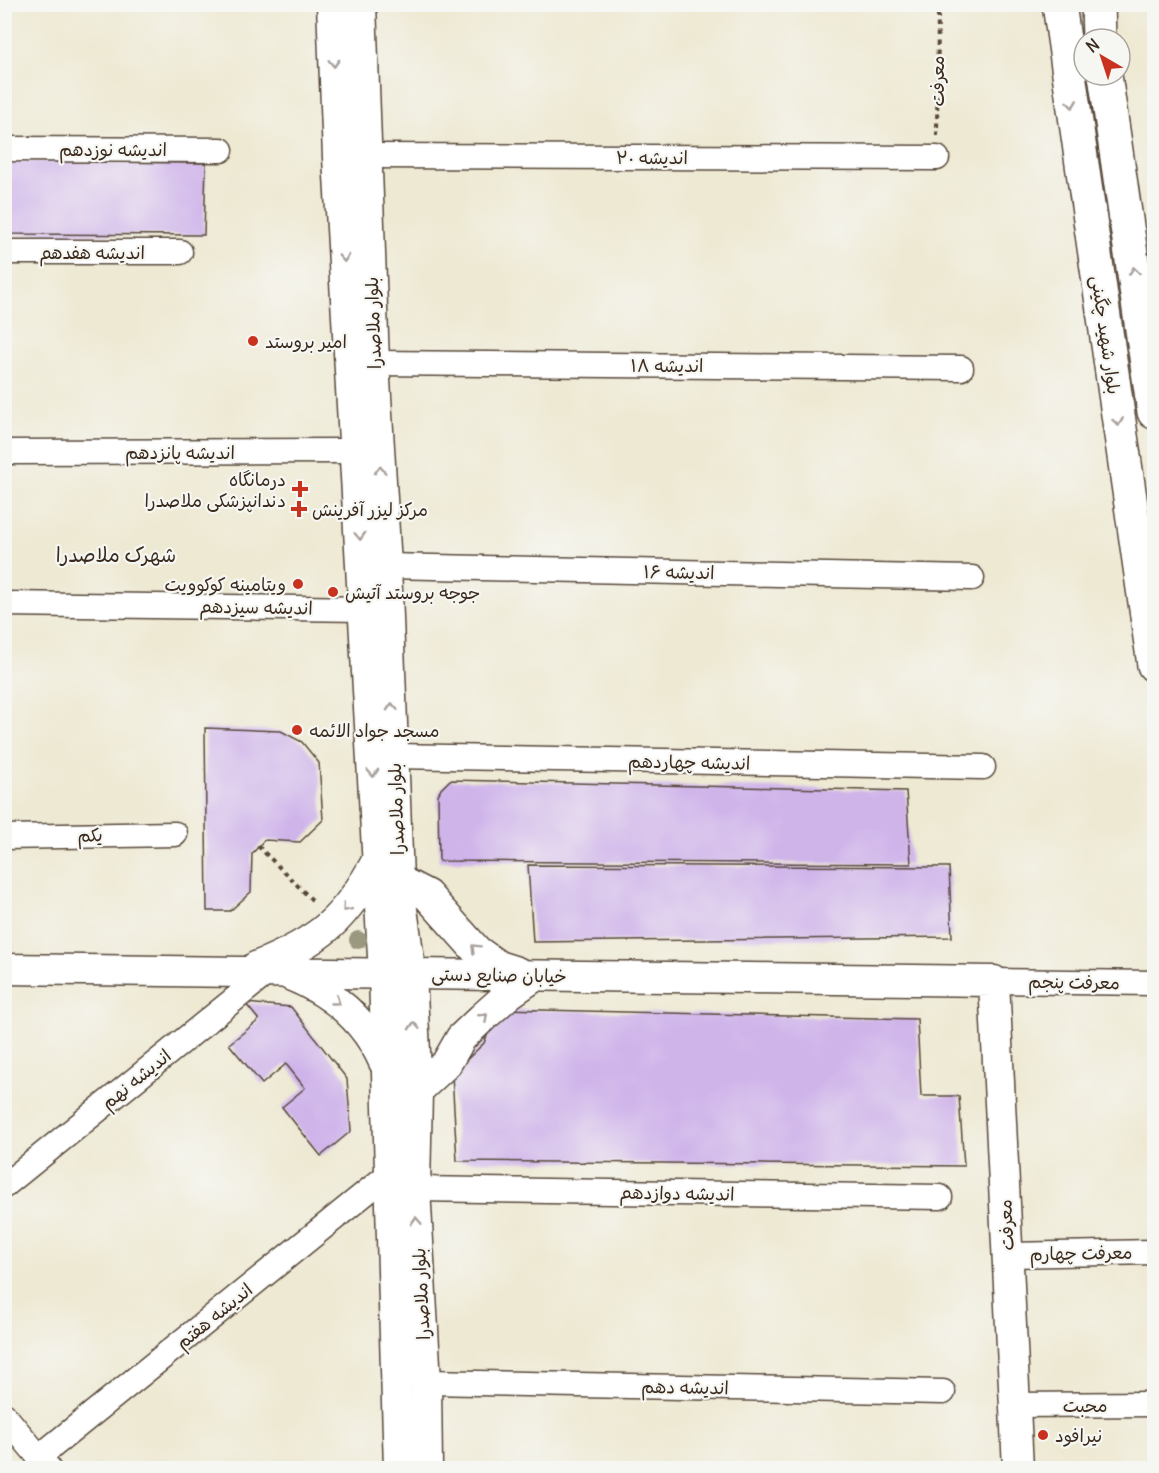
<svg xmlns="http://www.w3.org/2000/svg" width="1159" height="1473" font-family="Delius,'Playpen Sans Arabic',sans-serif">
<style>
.building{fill:#cfb4ea}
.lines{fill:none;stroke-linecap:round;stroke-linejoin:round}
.minor-casing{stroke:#564739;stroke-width:27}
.tertiary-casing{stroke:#564739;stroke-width:33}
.primary-casing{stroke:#564739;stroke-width:36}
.path{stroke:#564739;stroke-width:4;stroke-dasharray:4.5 4.5;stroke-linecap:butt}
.minor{stroke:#fff;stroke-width:24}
.tertiary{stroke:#fff;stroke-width:30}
.primary{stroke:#fff;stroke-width:33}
.tree{fill:#9a987f}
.oneway{stroke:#a79f9a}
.poi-dot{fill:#c8321e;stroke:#f6f6f2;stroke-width:2}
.labels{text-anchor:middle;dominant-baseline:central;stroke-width:4.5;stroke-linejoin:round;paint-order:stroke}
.street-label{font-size:18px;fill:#3b2a1e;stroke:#f6f6f2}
.poi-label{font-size:18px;fill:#3b2a1e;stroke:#f6f6f2;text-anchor:start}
.neighbourhood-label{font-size:20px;fill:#3b2a1e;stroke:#f6f6f2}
</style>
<rect width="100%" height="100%" fill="#f6f6f2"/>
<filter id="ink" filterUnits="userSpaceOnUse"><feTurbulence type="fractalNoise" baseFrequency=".0167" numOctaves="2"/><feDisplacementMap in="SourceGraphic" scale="12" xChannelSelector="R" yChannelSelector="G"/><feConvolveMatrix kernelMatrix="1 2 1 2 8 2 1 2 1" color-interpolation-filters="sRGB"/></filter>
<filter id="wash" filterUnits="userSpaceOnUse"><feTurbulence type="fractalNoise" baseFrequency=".008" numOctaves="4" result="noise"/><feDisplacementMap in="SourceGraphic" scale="24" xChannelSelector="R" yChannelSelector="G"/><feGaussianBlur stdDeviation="1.35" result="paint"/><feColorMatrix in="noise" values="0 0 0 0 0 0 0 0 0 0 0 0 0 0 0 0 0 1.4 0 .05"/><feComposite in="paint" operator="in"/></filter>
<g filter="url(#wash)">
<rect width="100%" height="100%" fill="#eee9d3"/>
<g id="blocks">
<!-- building -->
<g class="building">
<path d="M4 161 206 163 204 235 4 234Z"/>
<path d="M205 728 281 731 302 742 319 763 323 820 300 842 264 840 252 854 251 892 230 911H207Z"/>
<path d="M450 780 906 791 911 864 439 861 438 795 441 789Z"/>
<path d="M528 865 949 867 952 937 533 942Z"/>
<path d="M245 1003 291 1007 347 1079 351 1131 321 1156 282 1107 305 1088 286 1064 262 1084 229 1044 259 1020Z"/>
<path d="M498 1009 917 1019 921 1096H959L964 1166 457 1161 452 1074 484 1043Z"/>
</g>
</g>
</g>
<g filter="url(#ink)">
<use href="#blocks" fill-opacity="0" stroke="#564739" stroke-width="1.5"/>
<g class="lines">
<defs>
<g id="minor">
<path d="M4 149 221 150"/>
<path d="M367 156 937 158"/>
<path d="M4 252H180"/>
<path d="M374 363 961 368"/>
<path d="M4 452 355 451"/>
<path d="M386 566 972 578"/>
<path d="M4 604 364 609"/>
<path d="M394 756 983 767"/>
<path d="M4 837 175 834"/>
<path d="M994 981 1154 983"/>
<path d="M4 1186 268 972"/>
<path d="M415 1189 940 1197"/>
<path d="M1008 1255 1154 1252"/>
<path d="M426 1382 943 1392"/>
<path d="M1015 1405 1154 1404"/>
<path d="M4 1415 48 1468"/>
<path d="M39 1457 389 1174"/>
</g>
<g id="tertiary">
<path d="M332 4 338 157 384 974 399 1468"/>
<path d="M361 4 374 363 386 566 398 880 411 974 417 1091 415 1189 426 1382 427 1468"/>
<path d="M398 880 427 895 477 951 498 966 517 972"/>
<path d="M256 967C320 941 345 920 378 859"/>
<path d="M4 969 994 981 1018 1468"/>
<path d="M290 975C332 992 366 1021 384 1062"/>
<path d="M417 1091 446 1064 461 1038 482 1018 509 994 535 976"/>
</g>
<g id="primary">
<path d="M1059 4 1154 665"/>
<path d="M1098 4 1099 39"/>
<path d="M1105 75 1154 412"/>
</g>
</defs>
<!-- minor casing -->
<use href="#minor" class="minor-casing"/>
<!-- tertiary casing -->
<use href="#tertiary" class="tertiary-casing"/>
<!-- primary casing -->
<use href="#primary" class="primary-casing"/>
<!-- path -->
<g class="path">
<path d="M937 136 938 4"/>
<path d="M258 846 314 902"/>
</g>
<!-- minor -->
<use href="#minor" class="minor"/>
<!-- tertiary -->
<use href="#tertiary" class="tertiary"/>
<!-- primary -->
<use href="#primary" class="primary"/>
</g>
<!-- trees -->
<circle class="tree" cx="358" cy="940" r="9"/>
<!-- one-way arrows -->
<defs><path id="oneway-chevron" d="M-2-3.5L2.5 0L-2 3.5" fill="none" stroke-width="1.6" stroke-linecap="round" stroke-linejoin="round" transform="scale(1.5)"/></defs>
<g class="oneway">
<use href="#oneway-chevron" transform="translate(334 63) rotate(88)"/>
<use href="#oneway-chevron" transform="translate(1072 104) rotate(82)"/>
<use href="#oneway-chevron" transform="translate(344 258) rotate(87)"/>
<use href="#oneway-chevron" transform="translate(1134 271) rotate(-98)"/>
<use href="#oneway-chevron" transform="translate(1118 422) rotate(82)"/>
<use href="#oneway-chevron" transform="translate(380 470) rotate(-93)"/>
<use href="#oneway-chevron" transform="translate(360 536) rotate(87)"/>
<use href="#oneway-chevron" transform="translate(392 707) rotate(-93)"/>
<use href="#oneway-chevron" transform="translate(373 773) rotate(87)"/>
<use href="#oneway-chevron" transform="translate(346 908) rotate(130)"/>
<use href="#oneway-chevron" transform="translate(475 948) rotate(-135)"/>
<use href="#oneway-chevron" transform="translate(336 1001) rotate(36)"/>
<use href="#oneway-chevron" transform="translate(484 1017) rotate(-43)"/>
<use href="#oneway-chevron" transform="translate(414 1026) rotate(-93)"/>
<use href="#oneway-chevron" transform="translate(416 1221) rotate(-93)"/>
</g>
</g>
<!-- markers -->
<g class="poi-dot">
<circle cx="253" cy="341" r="6"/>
<path d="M297 480h6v6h6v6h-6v6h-6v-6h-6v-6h6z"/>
<path d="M296 500h6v6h6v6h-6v6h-6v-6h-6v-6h6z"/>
<circle cx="298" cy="584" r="6"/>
<circle cx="333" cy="592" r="6"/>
<circle cx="297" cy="730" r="6"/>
<circle cx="1043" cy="1435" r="6"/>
</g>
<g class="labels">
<!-- street labels -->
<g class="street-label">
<text transform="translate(937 81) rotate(-90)">معرفت</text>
<text x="113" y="149">اندیشه نوزدهم</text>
<text x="652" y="157">اندیشه ۲۰</text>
<text x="92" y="252">اندیشه هفدهم</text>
<text transform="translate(373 323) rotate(-92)">بلوار ملاصدرا</text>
<text transform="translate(1106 335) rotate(82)">بلوار شهید چگینی</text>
<text x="667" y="365">اندیشه ۱۸</text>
<text x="180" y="452">اندیشه پانزدهم</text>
<text transform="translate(679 572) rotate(1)">اندیشه ۱۶</text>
<text transform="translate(256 607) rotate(1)">اندیشه سیزدهم</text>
<text transform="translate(689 762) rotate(1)">اندیشه چهاردهم</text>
<text transform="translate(396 809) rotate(-92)">بلوار ملاصدرا</text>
<text transform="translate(90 835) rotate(-1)">یکم</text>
<text transform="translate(499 975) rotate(1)">خیابان صنایع دستی</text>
<text transform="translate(1074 982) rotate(1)">معرفت پنجم</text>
<text transform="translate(136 1079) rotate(-39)">اندیشه نهم</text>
<text transform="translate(677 1193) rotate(1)">اندیشه دوازدهم</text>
<text transform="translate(1006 1225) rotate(-93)">معرفت</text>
<text transform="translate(1081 1253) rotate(-1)">معرفت چهارم</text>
<text transform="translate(421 1294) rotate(-93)">بلوار ملاصدرا</text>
<text transform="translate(214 1316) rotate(-39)">اندیشه هفتم</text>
<text transform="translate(685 1387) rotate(1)">اندیشه دهم</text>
<text x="1085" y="1405">محبت</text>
</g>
<!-- poi labels -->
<g class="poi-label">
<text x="265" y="341">امیر بروستد</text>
<text x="286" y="479" text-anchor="end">درمانگاه<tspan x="286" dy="21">دندانپزشکی ملاصدرا</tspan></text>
<text x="312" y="509">مرکز لیزر آفرینش</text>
<text x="286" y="584" text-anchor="end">ویتامینه کوکوویت</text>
<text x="345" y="592">جوجه بروستد آتیش</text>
<text x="309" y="730">مسجد جواد الائمه</text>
<text x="1055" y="1435">نیرافود</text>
</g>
<!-- neighbourhood labels -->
<g class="neighbourhood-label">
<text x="116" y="554">شهرک ملاصدرا</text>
</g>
</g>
<!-- margin -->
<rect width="1159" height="1473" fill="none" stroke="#f6f6f2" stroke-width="24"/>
<!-- north arrow -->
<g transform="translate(1102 57) rotate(321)"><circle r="28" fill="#f6f6f2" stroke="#aba49d" stroke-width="1.5"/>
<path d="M0-4.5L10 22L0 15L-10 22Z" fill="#c8321e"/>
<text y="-9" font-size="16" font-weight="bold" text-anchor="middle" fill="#3b2a1e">N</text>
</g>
</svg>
